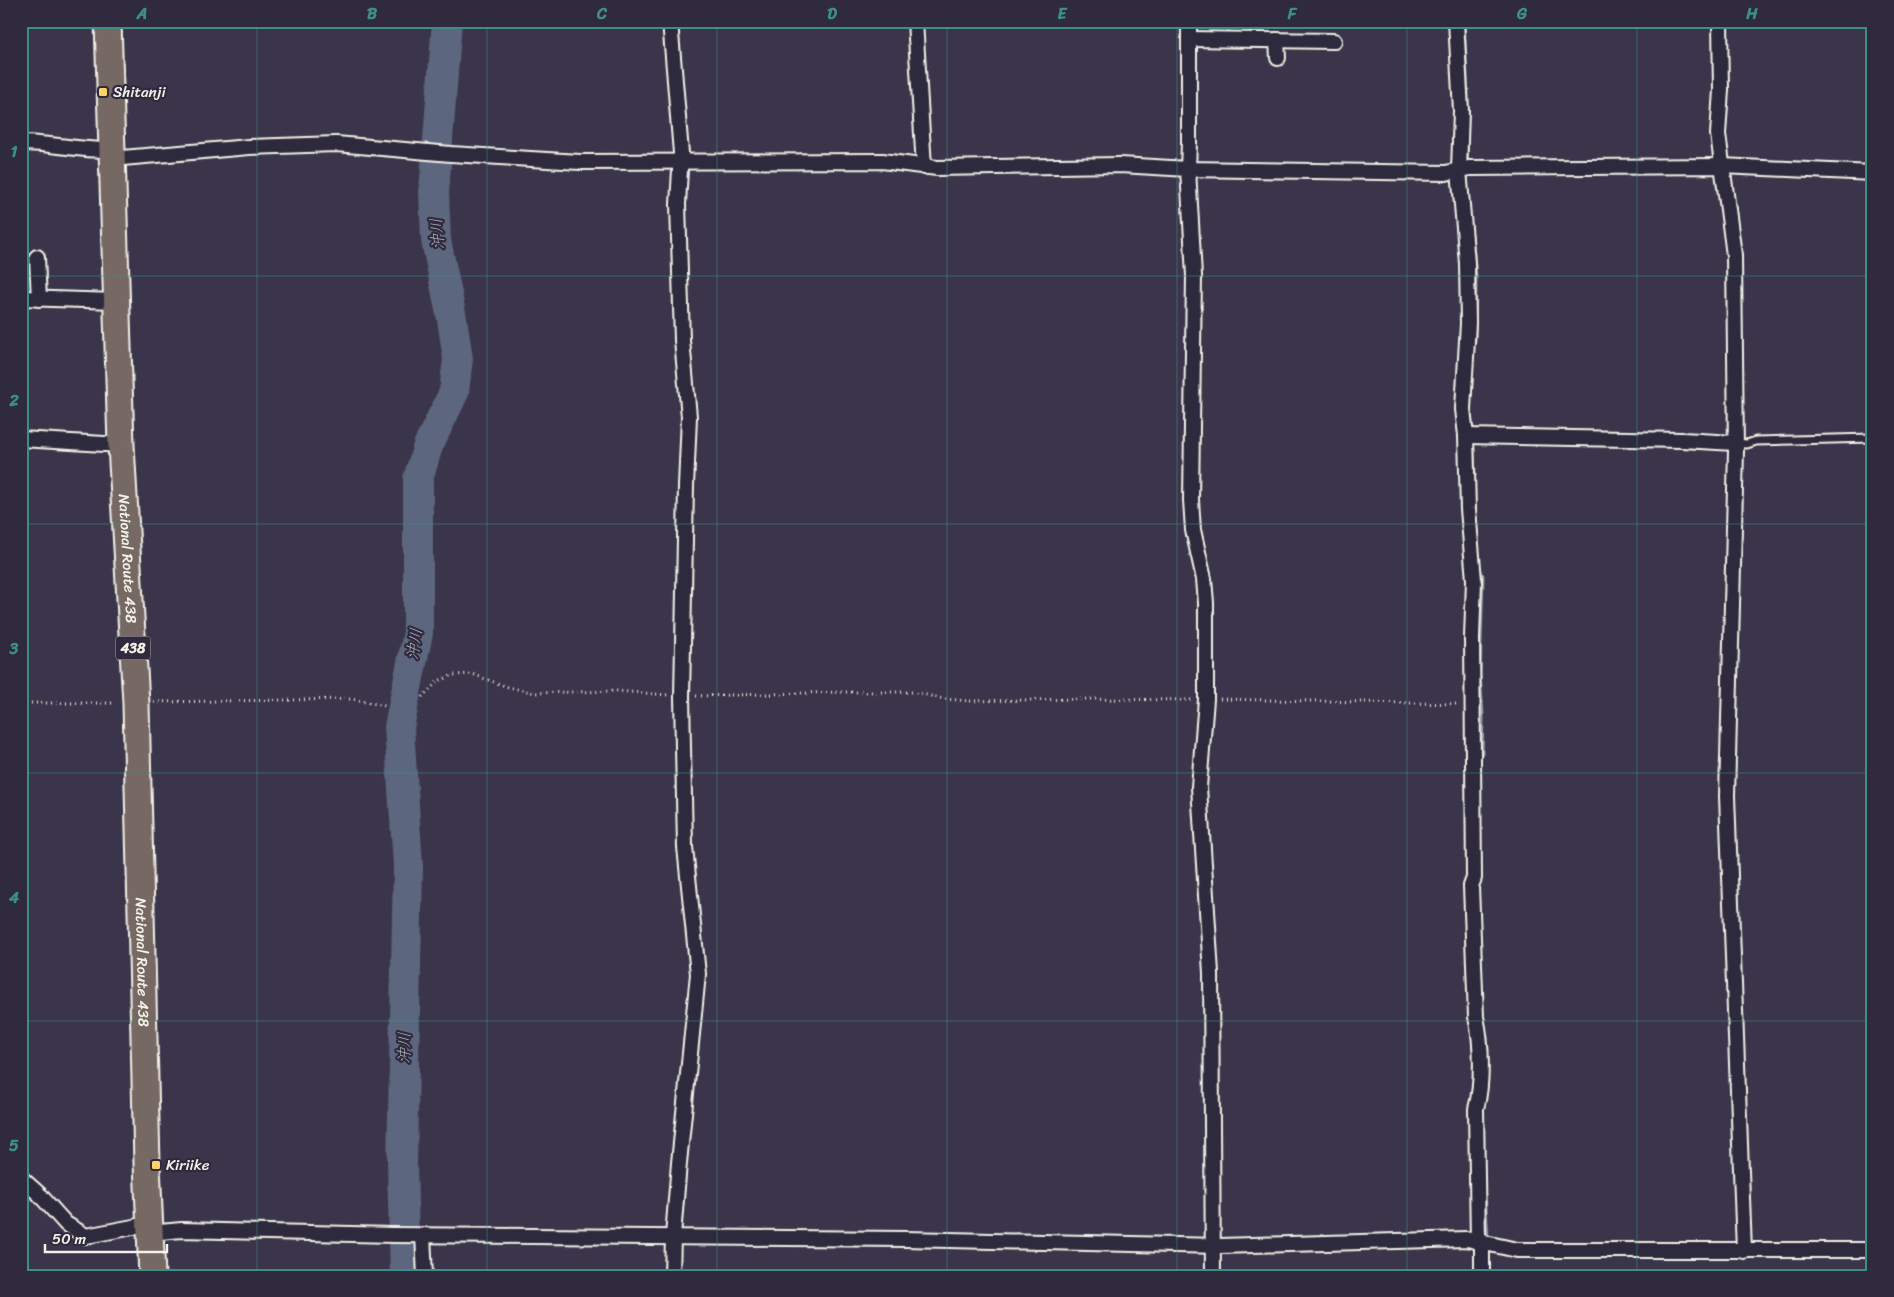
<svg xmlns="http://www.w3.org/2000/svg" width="1894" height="1297" font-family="Sriracha,'Klee One',sans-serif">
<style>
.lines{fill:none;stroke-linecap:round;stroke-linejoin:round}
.stream{stroke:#989ea8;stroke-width:5}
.river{stroke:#5b667e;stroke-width:30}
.lane-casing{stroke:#f4f1e8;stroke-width:11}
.street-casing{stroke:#f4f1e8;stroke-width:18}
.highway-casing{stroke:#f4f1e8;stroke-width:29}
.path{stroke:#f4f1e8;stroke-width:3;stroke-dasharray:1 4;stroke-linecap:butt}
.lane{stroke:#2f2a3d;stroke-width:7}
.street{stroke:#2f2a3d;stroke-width:14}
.highway{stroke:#766964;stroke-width:25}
.grid{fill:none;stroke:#3d8f86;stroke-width:1;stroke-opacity:0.55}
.poi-dot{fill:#ffd166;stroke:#2f2a3d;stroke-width:2}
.labels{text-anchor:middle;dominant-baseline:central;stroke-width:4.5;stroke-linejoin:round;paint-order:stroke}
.shield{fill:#2f2a3d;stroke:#b9b5b5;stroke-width:1}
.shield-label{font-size:14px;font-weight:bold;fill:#f4f1e8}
.poi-label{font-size:15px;fill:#f4f1e8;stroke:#2f2a3d;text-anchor:start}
.street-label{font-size:15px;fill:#f4f1e8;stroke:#2f2a3d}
.water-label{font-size:16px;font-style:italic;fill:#afb2b8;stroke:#2f2a3d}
.neatline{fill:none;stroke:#3d8f86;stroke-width:2}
.grid-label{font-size:16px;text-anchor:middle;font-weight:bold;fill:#3d8f86}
</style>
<rect width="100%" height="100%" fill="#3a354a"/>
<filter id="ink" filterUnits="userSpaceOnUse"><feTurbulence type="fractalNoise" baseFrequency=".02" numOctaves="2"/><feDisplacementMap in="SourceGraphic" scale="10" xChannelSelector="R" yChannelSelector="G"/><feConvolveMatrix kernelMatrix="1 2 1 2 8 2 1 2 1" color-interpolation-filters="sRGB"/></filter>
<g filter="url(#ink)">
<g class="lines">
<!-- stream -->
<g class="stream">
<path d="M1463 21 1467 97 1466 186"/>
<path d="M1470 224 1475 277 1474 341"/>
<path d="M1473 451 1474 475"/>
<path d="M1478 568 1482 576 1479 675 1482 715 1481 755"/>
<path d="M1484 1194 1487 1238"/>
</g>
<!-- river -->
<path class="river" d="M405 1276 402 1164 408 866 399 727 418 633V479L428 446 454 392 458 359 452 319 436 240 434 192 447 21"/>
<defs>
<path id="lane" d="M1735 443 1747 444 1756 441 1873 438"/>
<g id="street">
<path d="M670 21 681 153 678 204 682 340 689 417 686 486 682 697 685 847 698 974 679 1163 673 1236 672 1276"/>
<path d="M915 21 924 167"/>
<path d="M1189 21V143L1188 169 1194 276 1191 500 1193 530 1204 579 1206 603V699L1199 787 1211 973 1213 1276"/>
<path d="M1456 21 1461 111 1459 170 1470 168 1721 166 1873 173"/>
<path d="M1720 21 1721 90 1718 134 1734 255 1736 451 1727 796 1744 1251"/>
<path d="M1189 39 1334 41"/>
<path d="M1277 40 1278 58"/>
<path d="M21 143C51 143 81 151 111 150"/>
<path d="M111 159 249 147 336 144 451 154 580 162 882 161 937 168 1120 165 1188 169 1446 173 1459 170 1467 263 1468 323 1463 409 1466 436 1468 509 1474 580 1472 638 1474 878 1471 886 1476 1017C1482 1044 1483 1083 1476 1109L1478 1242"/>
<path d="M37 257 39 299"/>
<path d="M21 298 116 301"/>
<path d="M1466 436 1682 440 1735 443"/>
<path d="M21 439 121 445"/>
<path d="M21 1178 39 1194 66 1224 86 1236 149 1224"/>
<path d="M149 1233 182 1230 393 1235 905 1239 1220 1246 1467 1239 1517 1250H1873"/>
<path d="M423 1235 425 1276"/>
<path d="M1482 1276V1243"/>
</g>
<g id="highway">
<path id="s1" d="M108 21 121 445 136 703 147 1164 152 1276"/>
</g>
</defs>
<!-- lane casing -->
<use href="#lane" class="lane-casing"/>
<!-- street casing -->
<use href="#street" class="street-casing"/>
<!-- highway casing -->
<use href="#highway" class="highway-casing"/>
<!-- path -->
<g class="path">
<path d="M696 696 842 692H913L944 699 971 701 1085 699 1192 700"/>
<path d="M422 697 438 681 453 675 472 674 508 687 535 693 617 691 668 695"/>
<path d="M1220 699 1459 704"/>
<path d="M154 702 352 699 385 706"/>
<path d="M21 703H116"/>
</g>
<!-- lane -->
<use href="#lane" class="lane"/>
<!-- street -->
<use href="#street" class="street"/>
<!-- highway -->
<use href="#highway" class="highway"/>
</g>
</g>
<!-- grid -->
<path class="grid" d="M257 21V1276M487 21V1276M717 21V1276M947 21V1276M1177 21V1276M1407 21V1276M1637 21V1276M21 276H1873M21 524H1873M21 773H1873M21 1021H1873"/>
<!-- markers -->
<g class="poi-dot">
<rect x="98" y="87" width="10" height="10" rx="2.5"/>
<rect x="151" y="1160" width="10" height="10" rx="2.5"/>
</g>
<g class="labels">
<!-- shield labels -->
<rect class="shield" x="115.5" y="636.5" width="35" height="23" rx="4"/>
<g class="shield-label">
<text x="133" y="648">438</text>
</g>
<!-- poi labels -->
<g class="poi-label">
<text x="113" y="92">Shitanji</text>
<text x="166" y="1165">Kiriike</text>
</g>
<!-- street labels -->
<g class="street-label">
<text stroke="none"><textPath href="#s1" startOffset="538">National Route 438</textPath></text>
<text stroke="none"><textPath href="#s1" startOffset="942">National Route 438</textPath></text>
</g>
<!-- water labels -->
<g class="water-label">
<text transform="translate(437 234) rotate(-95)">沖川</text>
<text transform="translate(414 644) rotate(-82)">沖川</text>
<text transform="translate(404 1048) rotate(-89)">沖川</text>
</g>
</g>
<!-- margin -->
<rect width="1894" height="1297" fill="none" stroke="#2f2a3d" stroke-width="55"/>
<!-- scale -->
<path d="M45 1244v8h122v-8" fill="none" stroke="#f4f1e8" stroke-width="2.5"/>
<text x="52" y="1244" font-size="15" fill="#f4f1e8" stroke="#2f2a3d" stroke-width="4" paint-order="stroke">50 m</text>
<rect x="28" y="28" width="1838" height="1242" class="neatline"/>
<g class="grid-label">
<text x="142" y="19">A</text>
<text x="372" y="19">B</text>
<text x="602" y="19">C</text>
<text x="832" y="19">D</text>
<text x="1062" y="19">E</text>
<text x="1292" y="19">F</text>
<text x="1522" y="19">G</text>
<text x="1752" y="19">H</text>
<text x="14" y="157">1</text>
<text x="14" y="406">2</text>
<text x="14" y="654">3</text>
<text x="14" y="903">4</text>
<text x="14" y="1151">5</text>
</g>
</svg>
